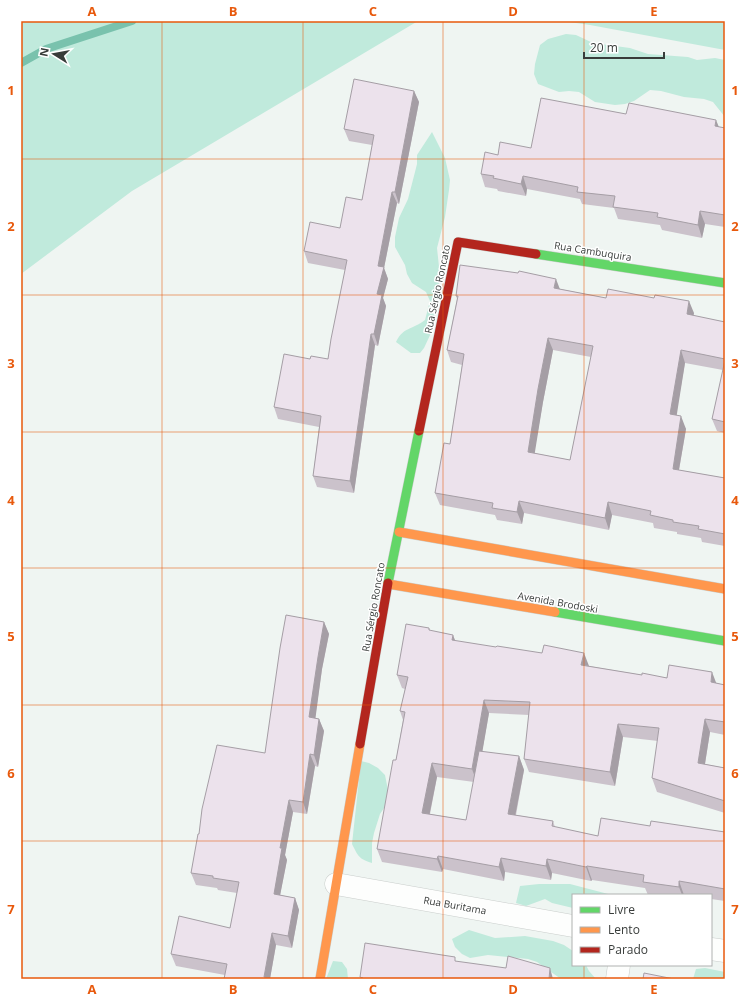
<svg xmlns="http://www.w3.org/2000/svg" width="746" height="1000" font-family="'Open Sans',sans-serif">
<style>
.green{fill:#c0eadc}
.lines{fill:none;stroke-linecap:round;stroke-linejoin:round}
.stream{stroke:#79c2ad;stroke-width:8}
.street-casing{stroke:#cacecc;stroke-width:23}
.fast-casing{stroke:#cacecc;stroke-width:10}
.slow-casing{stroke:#cacecc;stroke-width:10}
.jam-casing{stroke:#cacecc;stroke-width:10}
.street{stroke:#fdfefd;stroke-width:22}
.fast{stroke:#63d668;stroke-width:9}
.slow{stroke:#ff974d;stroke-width:9}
.jam{stroke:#b3261e;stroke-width:9}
.wall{fill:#cbc2cb;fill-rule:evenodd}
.shaded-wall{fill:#a59ea5}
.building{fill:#ece2ec;stroke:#a59ea5;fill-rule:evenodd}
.grid{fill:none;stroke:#e8590c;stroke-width:1;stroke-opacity:0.55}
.labels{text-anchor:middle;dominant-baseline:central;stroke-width:3;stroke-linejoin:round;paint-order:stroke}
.street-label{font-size:10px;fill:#383c3a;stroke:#fff}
.neatline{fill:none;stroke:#e8590c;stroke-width:1.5}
.grid-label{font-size:13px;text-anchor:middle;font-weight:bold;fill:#e8590c}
</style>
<rect width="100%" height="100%" fill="#eff5f2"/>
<!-- green -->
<g class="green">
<path d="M21 21H418L132 191 21 274Z"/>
<path d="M562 21H725V50L590 25Z"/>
<path d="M566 34 576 35 593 43 630 48 648 54 688 57 697 60 715 58 725 60V117L713 102 704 99 684 97 661 91 650 90 634 101 625 104 615 105 595 102 579 92 569 91 559 92 538 84 534 74 535 64 540 45 548 39Z"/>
<path d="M432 132 445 158 450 180 449 190 445 217 437 248 440 276 432 331 424 348 420 353H411L396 342C403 327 412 330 425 320L430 301 426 292 412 283 407 274 405 265 395 247V237L399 218 408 199 415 172 417 164V155Z"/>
<path d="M361 761 369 763 378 768 385 775 389 795 386 805 380 814 374 833 372 843V863C359 859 358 856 352 844Z"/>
<path d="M539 884H570L612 895H573V908L552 903 545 899 526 906 516 903 520 886Z"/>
<path d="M469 930 495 938 525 936 553 941 564 945 573 951V965H586L589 971 596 979H561L537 962 528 959 488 955 470 958 462 954 455 947 452 939Z"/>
<path d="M333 961 342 962 347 969 348 979H326Z"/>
<path d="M705 968 725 972V979H693L696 969Z"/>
</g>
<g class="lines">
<!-- stream -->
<path class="stream" d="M21 63 46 49 132 21"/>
<defs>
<g id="street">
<path d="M336 884 573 926"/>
<path d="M711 949 725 951"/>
<path d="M617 979 619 965"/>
</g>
<g id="fast">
<path d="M536 254 725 283"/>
<path d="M388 583 419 431"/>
<path d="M555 612 725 641"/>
</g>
<g id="slow">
<path d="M399 532 725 589"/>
<path d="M388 584 555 612"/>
<path d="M320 979 360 744"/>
</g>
<g id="jam">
<path d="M419 431 458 242 536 254"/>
<path d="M360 744 388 583"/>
</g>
</defs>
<!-- street casing -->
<use href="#street" class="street-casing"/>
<!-- fast casing -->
<use href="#fast" class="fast-casing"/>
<!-- slow casing -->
<use href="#slow" class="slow-casing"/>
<!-- jam casing -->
<use href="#jam" class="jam-casing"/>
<!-- street -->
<use href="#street" class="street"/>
<!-- fast -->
<use href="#fast" class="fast"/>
<!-- slow -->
<use href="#slow" class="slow"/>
<!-- jam -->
<use href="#jam" class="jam"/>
</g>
<!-- wall -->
<g class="wall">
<path d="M414 91 419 102 399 204 397 203 384 268 388 279 383 298 386 306 378 346 375 345 354 493 317 487 313 476 319 427 278 419 274 407 310 359H328L345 270 308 263 304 251 340 228 362 200 372 145 349 141 344 129Z"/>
<path d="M626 114 725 128V227L705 224 702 238 662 230 660 225 618 219 614 208 582 204 580 199 527 189 526 196 498 191 497 189 485 187 481 174 498 155 531 148Z"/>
<path d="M560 289 606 298 694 313 693 316 725 322V433L717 431 712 419 723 370 685 363 676 415 686 429 679 470 725 478V546L702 542 701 538 677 534V532L654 528 653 523 612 515 609 530 524 513 522 524 497 520 495 515 440 505 435 493 450 444 462 365 451 362 447 350 457 299 456 296ZM553 350 591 357 570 460 534 453 543 402Z"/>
<path d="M324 622 329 634 322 669 315 718 319 719 324 731 318 767 315 766 307 814 293 812 285 855 287 860 280 895 295 898 299 910 292 948 276 945 270 978 225 975 176 966 171 954 230 928 237 893 218 890 217 888 196 885 191 873 199 834 265 753Z"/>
<path d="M429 628 430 631 453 635 455 641 589 666 642 675 716 683 725 685V735L710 732 705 764 725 768V813L657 792 652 778 658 741 623 737 615 786 529 772 524 759 529 715 489 713 482 752 519 756 524 770 516 815 553 821 555 827 598 836 650 826 725 832V901L711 899V895H648L645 888 592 880 591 881 552 873 551 880 505 872 504 881 443 869 442 872 382 862 377 849 396 760 403 720 400 711 405 689 402 688 397 675ZM437 777 474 782 466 820 430 814Z"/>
</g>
<!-- shaded-wall -->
<g class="shaded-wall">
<path d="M414 91 419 102 399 204 395 192Z"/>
<path d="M716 120 721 132 715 126Z"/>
<path d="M523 176 527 189 526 196 521 184Z"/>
<path d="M392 192 397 203 384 268 388 279 383 298 386 306 378 346 374 334 377 294 378 266Z"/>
<path d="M700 211 705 224 702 238 698 225Z"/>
<path d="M556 279 561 292 554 288Z"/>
<path d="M689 301 694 313 691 327 687 314Z"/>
<path d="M371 334 375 345 354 493 350 481Z"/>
<path d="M548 338 553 350 543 402 533 464 528 452 538 389Z"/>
<path d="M681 350 685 363 675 426 670 414Z"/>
<path d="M681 416 686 429 677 481 673 469Z"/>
<path d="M519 501 524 513 522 524 517 512Z"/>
<path d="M608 502 612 515 609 530 605 518Z"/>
<path d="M324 622 329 634 322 669 314 729 309 717 318 657Z"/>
<path d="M453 635 458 648 452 640Z"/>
<path d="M584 653 589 666 581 665Z"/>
<path d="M712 672 717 685 711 682Z"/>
<path d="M484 700 489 713 477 783 472 769Z"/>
<path d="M319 719 324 731 318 767 314 755Z"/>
<path d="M705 719 710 732 703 776 698 763Z"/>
<path d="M618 724 623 737 615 786 610 772Z"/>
<path d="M310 754 315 766 307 814 303 802Z"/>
<path d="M519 756 524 770 513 827 508 814Z"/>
<path d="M432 763 437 777 427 827 422 813Z"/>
<path d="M289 800 293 812 285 855 287 860 278 906 274 894 280 848Z"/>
<path d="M438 856 443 869 442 872 437 859Z"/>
<path d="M501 858 505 872 504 881 499 867Z"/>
<path d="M547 859 552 873 551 880 546 866Z"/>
<path d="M587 866 592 880 591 881 586 867Z"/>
<path d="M679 881 684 895H682L679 887Z"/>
<path d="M295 898 299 910 292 948 288 936Z"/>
<path d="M272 933 276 945 270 979 264 977Z"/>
<path d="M550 968 553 979H549Z"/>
</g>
<!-- building -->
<g class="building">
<path d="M354 79 414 91 395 192H392L378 266 384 267 377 294 382 295 374 334H371L350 481 313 476 321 416 274 407 284 354 310 359 311 356 328 359 331 339 347 260 304 251 310 222 340 228 346 197 362 200 374 135 344 129Z"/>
<path d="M541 98 626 114 629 103 716 120 715 126 725 128V215L700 211 698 225 657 217 658 213 613 207 615 196 577 192 578 187 523 176 521 184 493 178 494 176 481 174 485 152 498 155 500 142 531 148Z"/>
<path d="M460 265 518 273 519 271 556 279 554 288 606 298 608 289 654 298 655 295 689 301 687 314 725 322V359L681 350 670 414 681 416 673 469 725 478V534L698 529 699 526 673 522V520L650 515 651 511 608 502 605 518 519 501 517 512 492 508 493 503 435 493 444 443 450 444 464 354 447 350 458 296H456ZM548 338 593 346 570 460 528 452 538 389Z"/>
<path d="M725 360V422L712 419Z"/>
<path d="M286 615 324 622 318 657 309 717 319 719 314 755 310 754 303 802 289 800 280 848H282L274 894 295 898 288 936 272 933 264 977 273 979H224L227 964 171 954 179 916 230 928 239 882 213 878V876L191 873 198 834H199L202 809 217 745 265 753 280 648Z"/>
<path d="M406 624 429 628V630L453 635 452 640 496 647 497 646 542 653 544 645 584 653 581 665 642 675V673L667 678 669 665 712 672 711 682 725 685V722L705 719 698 763 725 768V801L652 778 659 728 618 724 610 772 524 759 530 702 484 700 472 769 432 763 422 813 466 820 479 751 519 756 508 814 553 821 552 826 598 836 601 818 650 826 651 821 725 832V889L679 881V887L643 882 644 875 587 866 586 867 547 859 546 866 501 858 499 867 438 856 437 859 377 849 393 760H396L405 712 400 711 408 677 397 675Z"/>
<path d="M365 943 455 957V961L506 968 508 956 550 968 549 979H362L363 978 360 977Z"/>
<path d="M644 973 674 979H643Z"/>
</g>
<!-- grid -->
<path class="grid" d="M162 21V979M303 21V979M443 21V979M584 21V895M21 159H725M21 295H725M21 432H725M21 568H725M21 705H725M21 841H725M584 965V979"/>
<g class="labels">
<!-- street labels -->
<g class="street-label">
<text transform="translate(593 251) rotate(9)">Rua Cambuquira</text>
<text transform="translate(437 289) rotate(-78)">Rua Sérgio Roncato</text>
<text transform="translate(558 602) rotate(10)">Avenida Brodoski</text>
<text transform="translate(373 607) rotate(-80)">Rua Sérgio Roncato</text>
<text transform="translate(455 905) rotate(10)">Rua Buritama</text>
</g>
</g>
<!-- border -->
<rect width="746" height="1000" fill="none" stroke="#ffffff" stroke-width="44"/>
<!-- legend -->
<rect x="572" y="894" width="140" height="72" fill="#ffffff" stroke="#afb1b0"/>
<rect x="580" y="907" width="20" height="6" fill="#63d668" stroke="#afb1b0"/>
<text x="608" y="914" font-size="12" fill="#383c3a">Livre</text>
<rect x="580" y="927" width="20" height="6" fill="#ff974d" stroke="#afb1b0"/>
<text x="608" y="934" font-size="12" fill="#383c3a">Lento</text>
<rect x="580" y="947" width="20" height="6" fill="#b3261e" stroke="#afb1b0"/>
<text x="608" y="954" font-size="12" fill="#383c3a">Parado</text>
<!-- north arrow -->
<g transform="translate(54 54) rotate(281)" stroke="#ffffff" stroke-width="3" paint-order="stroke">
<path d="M0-3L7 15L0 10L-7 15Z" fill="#383c3a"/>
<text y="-6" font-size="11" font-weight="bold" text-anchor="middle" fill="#383c3a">N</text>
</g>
<!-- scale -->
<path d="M584 52v6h80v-6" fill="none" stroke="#383c3a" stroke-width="2"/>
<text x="590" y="52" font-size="12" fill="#383c3a" stroke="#ffffff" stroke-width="3" paint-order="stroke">20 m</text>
<rect x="22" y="22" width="702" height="956" class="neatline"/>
<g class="grid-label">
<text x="92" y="16">A</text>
<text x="233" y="16">B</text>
<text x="373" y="16">C</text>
<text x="513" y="16">D</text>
<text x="654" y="16">E</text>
<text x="11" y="95">1</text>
<text x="735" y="95">1</text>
<text x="11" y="231">2</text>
<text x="735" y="231">2</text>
<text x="11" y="368">3</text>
<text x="735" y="368">3</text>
<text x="11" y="505">4</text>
<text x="735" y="505">4</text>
<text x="11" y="641">5</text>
<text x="735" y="641">5</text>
<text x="11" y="778">6</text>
<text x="735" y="778">6</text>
<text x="11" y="914">7</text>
<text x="735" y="914">7</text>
<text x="92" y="994">A</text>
<text x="233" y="994">B</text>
<text x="373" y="994">C</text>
<text x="513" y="994">D</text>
<text x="654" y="994">E</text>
</g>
</svg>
